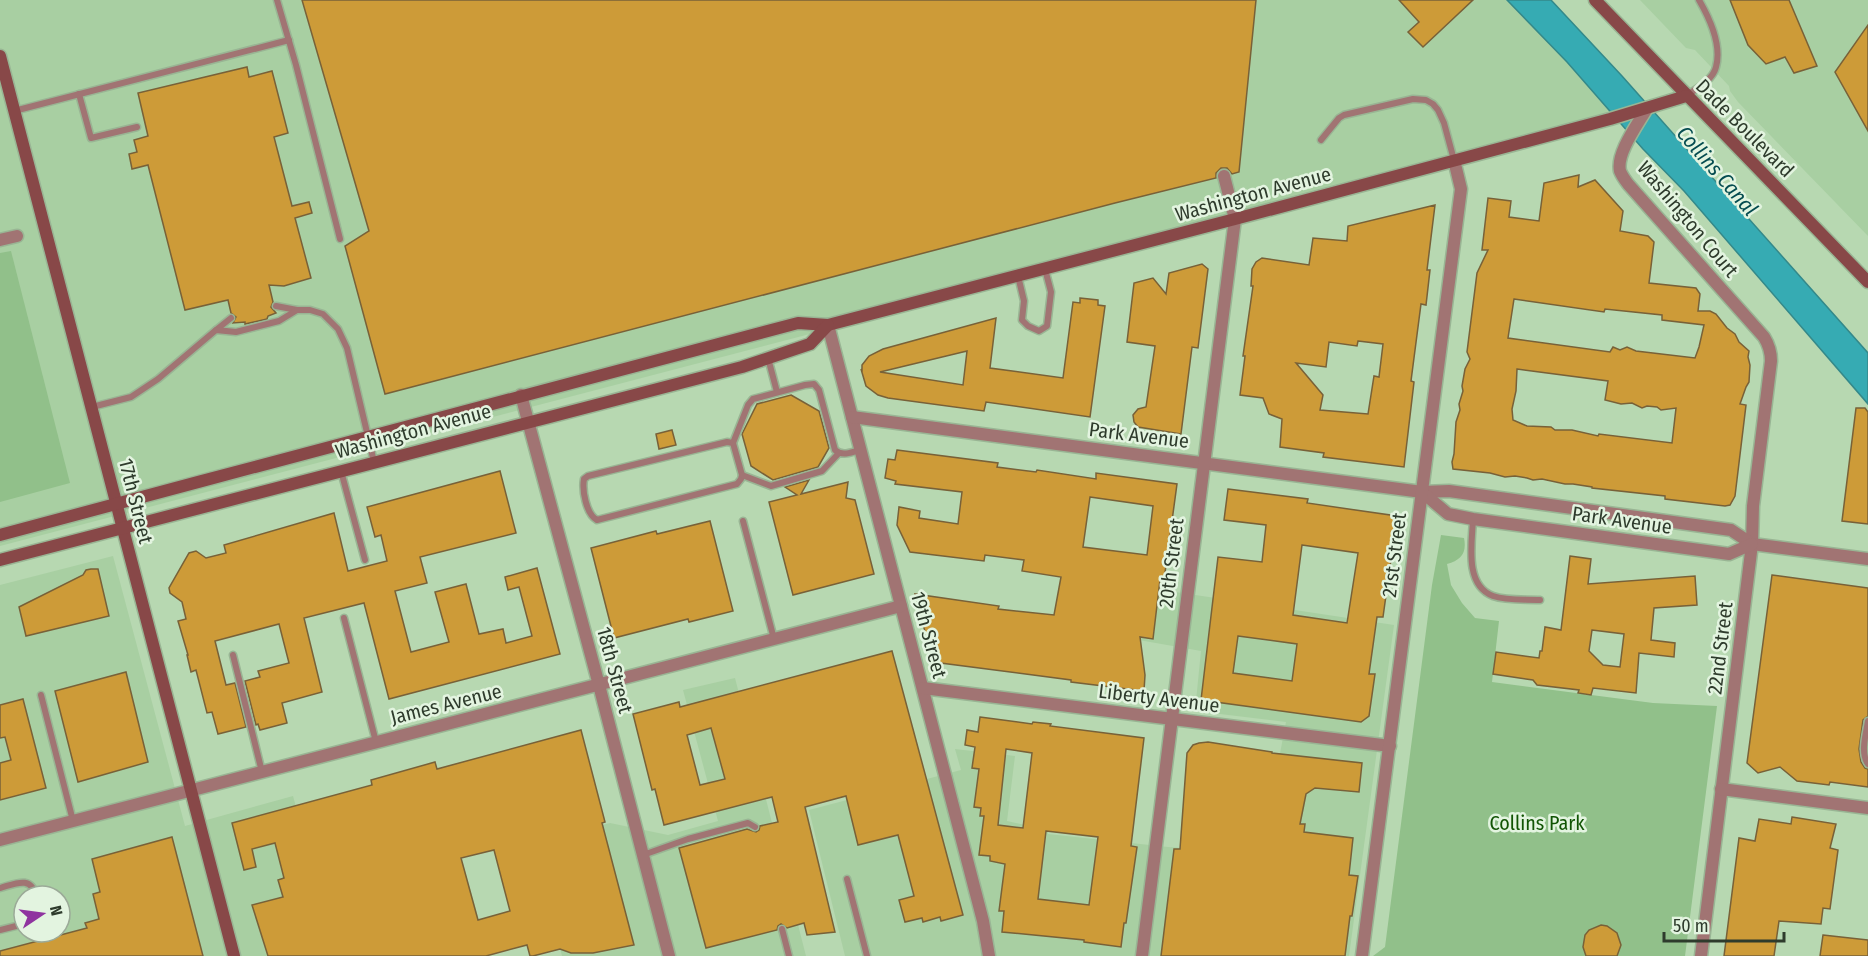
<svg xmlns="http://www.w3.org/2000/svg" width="1868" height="956" font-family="'Fira Sans Condensed',sans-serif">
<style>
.built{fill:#a8cfa2;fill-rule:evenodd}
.green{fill:#91c08a}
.water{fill:#36abb3;stroke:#34898a;stroke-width:1.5}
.building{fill:#cd9b38;stroke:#786138;stroke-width:1.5;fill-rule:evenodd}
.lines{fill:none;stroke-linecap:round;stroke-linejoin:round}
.lane-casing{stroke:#99b594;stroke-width:9}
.street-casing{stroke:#99b594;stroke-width:15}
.secondary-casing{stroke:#99b594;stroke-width:15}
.lane{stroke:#a17473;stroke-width:6}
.street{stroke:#a17473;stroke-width:12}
.secondary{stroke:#884848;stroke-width:12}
.labels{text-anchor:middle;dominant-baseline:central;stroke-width:5;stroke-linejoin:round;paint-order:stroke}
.street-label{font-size:20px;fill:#2e3b2c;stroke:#e3f4e0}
.park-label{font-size:20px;fill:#115404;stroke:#e3f4e0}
.water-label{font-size:21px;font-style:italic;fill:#054c50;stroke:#e3f4e0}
</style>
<rect width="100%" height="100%" fill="#b7d8b1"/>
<!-- built -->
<g class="built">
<path d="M0 0H1507L1567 62 1620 122 0 546Z"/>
<path d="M1640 0H1868V236L1738 102 1730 91 1729 86 1695 50 1686 48Z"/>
<path d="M113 556 185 826 293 796 321 896 398 882 463 864 489 956H0V585ZM24 896H60V932H24Z"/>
<path d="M1082 578 1394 625 1349 956H845L809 810 961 770 955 749 1015 756 1007 821 1048 830V834L1168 847 1261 853 1286 722 1195 711 1201 651 1071 628Z"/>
<path d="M735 678 806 956H562L533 843 610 823 668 835 718 821 683 690Z"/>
</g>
<!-- green -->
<g class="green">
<path d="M11 251 70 483 0 502V253Z"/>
<path d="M1441 535 1464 538C1467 553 1461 560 1447 564L1451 585 1462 603 1475 618 1499 621 1492 682 1653 703 1717 706 1685 956H1373L1385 947 1432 585Z"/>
</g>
<!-- water -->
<path class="water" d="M1507 0H1551L1622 76 1868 353V404L1684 191 1643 149 1567 62Z"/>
<!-- building -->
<g class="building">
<path d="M302 0H1256L1239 172 1232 174 1227 168H1221L1216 173V178L1115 203 385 394 345 246 369 231Z"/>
<path d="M1399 0H1473L1423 47 1408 32 1419 22Z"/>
<path d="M1730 0H1789L1817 66 1794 73 1785 57 1766 64 1748 45Z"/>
<path d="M1868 25V131L1835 72Z"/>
<path d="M247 67 249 77 272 71 288 133 274 137 292 206 309 202 312 213 295 218 311 278 284 286 269 285 273 302 271 307 276 313 268 316 267 319 245 324V322L233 323 236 317 231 313 228 300 185 310 148 165 132 169 129 154 137 152 134 140 148 136 138 93Z"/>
<path d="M1579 175 1578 187 1595 180 1623 211 1620 231 1648 236 1654 242 1649 283 1696 288 1700 294 1698 311H1710L1716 314 1727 328 1735 334 1739 342 1749 351 1748 357 1750 365 1749 382 1746 387 1740 404 1746 405 1735 496 1730 505 1725 506 1665 499V496L1592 488V487L1573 484H1565L1542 479 1533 480 1527 478 1515 476 1505 477 1490 473 1453 469 1452 462 1454 454 1456 422 1460 410 1459 404 1463 391 1462 386 1465 369 1470 359 1467 352 1477 273 1488 250H1482L1488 198 1511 201 1509 217 1539 221 1544 183ZM1514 299 1604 312 1605 309 1662 315V320L1704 325 1699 347 1695 358 1636 351 1627 347 1620 350 1613 347 1610 352 1508 338ZM1517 369 1608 381 1605 400 1621 404 1632 403 1642 408 1647 406 1657 407 1661 410 1676 408 1672 443 1599 434 1598 436 1572 430H1555L1551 427 1527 426 1513 420 1512 409 1516 391Z"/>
<path d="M1435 205 1427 270H1430L1426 305 1421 304 1411 381 1414 382 1404 467 1323 457 1324 453 1280 447 1282 419 1269 414 1263 398 1240 395 1245 356H1243L1253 286H1251L1252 269 1256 262 1262 258 1309 265 1313 238 1347 241 1348 226ZM1358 341 1383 344 1379 377 1374 376 1368 414 1320 410 1323 395 1296 363 1326 367 1329 342 1357 346Z"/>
<path d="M1202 264 1208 269 1198 348 1192 347 1181 434 1138 427 1134 422 1133 415 1138 409 1146 407 1155 346 1127 342 1134 283 1153 278 1166 294 1169 273Z"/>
<path d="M1080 298 1098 300V305L1105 306 1090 417 986 402 984 411 888 398 878 395 866 386 861 369 862 370V365L869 356 883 349 996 318 990 368 1063 378 1073 302 1080 303ZM967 351 963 385 880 372Z"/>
<path d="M791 395 819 411 829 448 818 467 773 480 751 466 742 434 757 404Z"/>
<path d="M1856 408H1865L1868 412V524L1842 521Z"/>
<path d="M672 430 676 445 659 449 656 434Z"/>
<path d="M897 450 998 463 997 467 1036 472 1037 470 1096 479V473L1177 484 1164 580H1160L1153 639 1140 637 1145 675 1144 691 1071 682V680L933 662 915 594 999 606 998 609 1054 615 1061 577 1022 571 1024 560 985 555 984 561 910 552 897 525 899 507 920 511 919 518 958 524 962 492 895 484 896 481 885 478 888 459 895 460ZM1090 497 1153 506 1147 555 1083 547Z"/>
<path d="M500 471 516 533 420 557 427 583 395 591 411 652 449 642 435 592 466 584 479 634 503 629 506 643 532 636 519 587 508 590 505 577 537 568 560 654 389 699 364 603 304 618 322 692 282 703 287 723 260 730 258 724 256 725 245 681 260 677 258 671 289 663 279 624 215 641 226 685 235 683 246 727 218 734 212 712 207 713 196 670 191 672 187 655H188L178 621 186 619 182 602 170 593 169 588 189 553 196 551 206 558 226 553 224 545 334 513 348 571 387 561 381 535 375 537 367 507Z"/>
<path d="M809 480 801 494 848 482 846 498 855 500 874 574 793 595 769 502 797 495 785 487Z"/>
<path d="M1228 489 1308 499 1307 503 1397 516 1383 617H1377L1369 674H1375L1369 716 1361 722 1201 700 1218 557 1262 562 1266 525 1224 520ZM1302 545 1358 553 1347 623 1293 615ZM1238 636 1297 644 1292 681 1233 673Z"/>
<path d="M710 521 733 611 689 622 688 619 614 638 591 548 656 531 657 534Z"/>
<path d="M1570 556 1591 559 1588 584 1695 576 1697 605 1654 608 1651 640 1675 643 1674 657 1639 653 1636 693 1593 688 1591 695 1578 693 1579 690 1537 685 1533 680 1493 674 1496 652 1539 658 1540 651H1542L1545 627 1561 630ZM1592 630 1624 634 1620 667 1603 665 1589 651Z"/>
<path d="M91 569H98L109 616 26 636 19 607 83 575 86 570Z"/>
<path d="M1772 575 1868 588V716L1863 720 1859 749 1861 762 1865 768 1868 769V787L1830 782 1829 785 1797 781 1780 767 1758 773 1747 763Z"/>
<path d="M892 651 963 915 941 921 940 917 923 922 922 918 905 922 899 900 914 896 898 835 858 845 846 796 805 807 835 932 807 935 804 923 787 928 781 924 778 926 777 930 706 948 679 848 747 829 756 832 759 830 760 826 778 822 772 797 664 825 655 789 652 790 633 714 679 702 680 707ZM711 728 725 779 700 785 687 735Z"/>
<path d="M126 672 148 762 78 782 55 691Z"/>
<path d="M23 699 46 788 0 800V763L11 760 5 737 0 738V705Z"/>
<path d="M980 717 1032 724 1033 722 1051 724 1050 726 1144 738 1131 846 1137 847 1126 923H1124L1121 947 1084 942V940L1002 932 1004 911H999L1005 864 990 861V856L979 855 984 816H980L981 808 974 807 979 769 972 768 975 747 965 745 967 730 978 732ZM1006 749 1032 753 1023 828 998 825ZM1046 831 1098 837 1089 905 1038 899Z"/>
<path d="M581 730 605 822 602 823 634 945 593 953H571L560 949 533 956H530L527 945 486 956H268L252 905 283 897 278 880 284 878 275 843 252 849 256 867 244 870 232 823 372 785 371 780 435 762 437 769ZM494 850 510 911 478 920 461 858Z"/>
<path d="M1208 742 1272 752V753L1362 763 1359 792 1315 788 1306 794 1300 824H1305L1304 832 1353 838 1349 875 1358 876 1352 916H1350L1345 956H1161L1174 849H1180L1187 753 1193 745 1199 743Z"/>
<path d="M1792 817 1836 824 1830 848 1838 850 1830 909 1823 908 1821 924 1779 921 1774 956H1724L1739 838 1755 841 1759 819 1791 824Z"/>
<path d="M172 837 203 956H0V951L87 928 85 923 99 919 93 894 100 892 92 859Z"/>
<path d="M1601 925 1607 926 1617 933 1621 945 1617 956H1586L1583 947 1585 935 1589 930Z"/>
<path d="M1823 935 1868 940V956H1820Z"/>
</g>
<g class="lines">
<defs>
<g id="lane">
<path d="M277 0 296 65 340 239"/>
<path d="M79 94 91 138 137 127"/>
<path d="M1686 96C1696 89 1713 80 1716 67 1722 45 1710 19 1699 0"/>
<path d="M14 111 289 40"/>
<path d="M1321 140 1339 118 1344 115 1413 99 1426 100 1433 104 1438 110 1444 123 1454 160"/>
<path d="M1018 276 1024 301 1022 320 1028 326 1039 331 1047 326 1051 292 1045 269"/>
<path d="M276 306 297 310"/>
<path d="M216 330 231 318"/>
<path d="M768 358 777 392"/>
<path d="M92 407 131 397 158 379 216 330 236 332 279 321 297 310H310L323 314 338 329 347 348 374 462"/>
<path d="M727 442 733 443 742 475 741 479 737 484 597 520C586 514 582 490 584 479L588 476Z"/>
<path d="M733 443 748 405 753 399 805 385 814 384 819 390 835 450C843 457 851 452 860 450"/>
<path d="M341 471 365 560"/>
<path d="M742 475 771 486 822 471 839 453"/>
<path d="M1473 519C1472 543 1464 585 1493 596 1507 601 1526 599 1540 600"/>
<path d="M743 521 774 639"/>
<path d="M344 618 376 742"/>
<path d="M233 655 262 772"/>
<path d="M41 695 73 821"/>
<path d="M1868 721C1866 734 1860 753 1868 764"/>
<path d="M643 855 688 839 748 823 755 827"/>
<path d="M847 879 867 956"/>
<path d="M0 888C15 884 31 875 36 896"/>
<path d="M782 929 789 956"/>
<path d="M0 930 24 924"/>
</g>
<g id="street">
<path d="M1647 108C1638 124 1616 153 1620 171 1622 176 1625 180 1628 184L1764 337C1769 345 1771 351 1771 361L1753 506 1752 544 1701 956"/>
<path d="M0 240 17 236"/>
<path d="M828 325 983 921 989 956"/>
<path d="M521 395 599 685 669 956"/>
<path d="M852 417 1422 492 1449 491 1731 530 1752 544 1868 559"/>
<path d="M1422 492 1448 514 1473 519 1729 554 1752 544"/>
<path d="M923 688 1390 746"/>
<path d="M1721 789 1868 808"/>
<path d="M0 840 901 606"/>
<path d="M1142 956 1235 219 1224 176"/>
<path d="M1362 956 1461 189 1454 160"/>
</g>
<g id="secondary">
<path d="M1595 0 1868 282"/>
<path d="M0 56 234 956"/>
<path d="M0 535C266 464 532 392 798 323L828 325 1235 219 1610 119 1686 96"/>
<path d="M0 560 742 367 810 344 828 325"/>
</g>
</defs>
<!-- lane casing -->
<use href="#lane" class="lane-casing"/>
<!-- street casing -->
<use href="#street" class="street-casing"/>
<!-- secondary casing -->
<use href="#secondary" class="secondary-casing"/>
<!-- lane -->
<use href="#lane" class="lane"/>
<!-- street -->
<use href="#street" class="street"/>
<!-- secondary -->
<use href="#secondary" class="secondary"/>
</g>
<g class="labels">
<!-- street labels -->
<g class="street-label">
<text transform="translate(1745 128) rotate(45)">Dade Boulevard</text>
<text transform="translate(1253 194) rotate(-15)">Washington Avenue</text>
<text transform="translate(1688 219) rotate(50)">Washington Court</text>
<text transform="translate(413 431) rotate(-15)">Washington Avenue</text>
<text transform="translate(1139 435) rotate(7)">Park Avenue</text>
<text transform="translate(136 501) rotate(76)">17th Street</text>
<text transform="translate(1622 520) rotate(8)">Park Avenue</text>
<text transform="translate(1394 555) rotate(-83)">21st Street</text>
<text transform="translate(1171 563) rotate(-83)">20th Street</text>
<text transform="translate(929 635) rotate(75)">19th Street</text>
<text transform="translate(1720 648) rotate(-83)">22nd Street</text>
<text transform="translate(615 670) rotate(75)">18th Street</text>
<text transform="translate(1159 698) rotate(7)">Liberty Avenue</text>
<text transform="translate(446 704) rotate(-14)">James Avenue</text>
</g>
<!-- park labels -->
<g class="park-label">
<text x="1537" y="823">Collins Park</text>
</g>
<!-- water labels -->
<g class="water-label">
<text transform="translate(1717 171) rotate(49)">Collins Canal</text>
</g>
</g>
<!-- north arrow -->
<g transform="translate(42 914) rotate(77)"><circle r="28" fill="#e3f4e0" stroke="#9baa98" stroke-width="1.5"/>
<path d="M0-4.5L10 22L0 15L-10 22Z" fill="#8f349f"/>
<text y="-9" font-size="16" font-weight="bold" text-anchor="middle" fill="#2e3b2c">N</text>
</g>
<!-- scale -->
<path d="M1664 932v9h120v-9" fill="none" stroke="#2e3b2c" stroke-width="3"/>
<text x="1673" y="932" font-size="18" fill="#2e3b2c" stroke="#e3f4e0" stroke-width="4.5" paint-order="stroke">50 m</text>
</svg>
